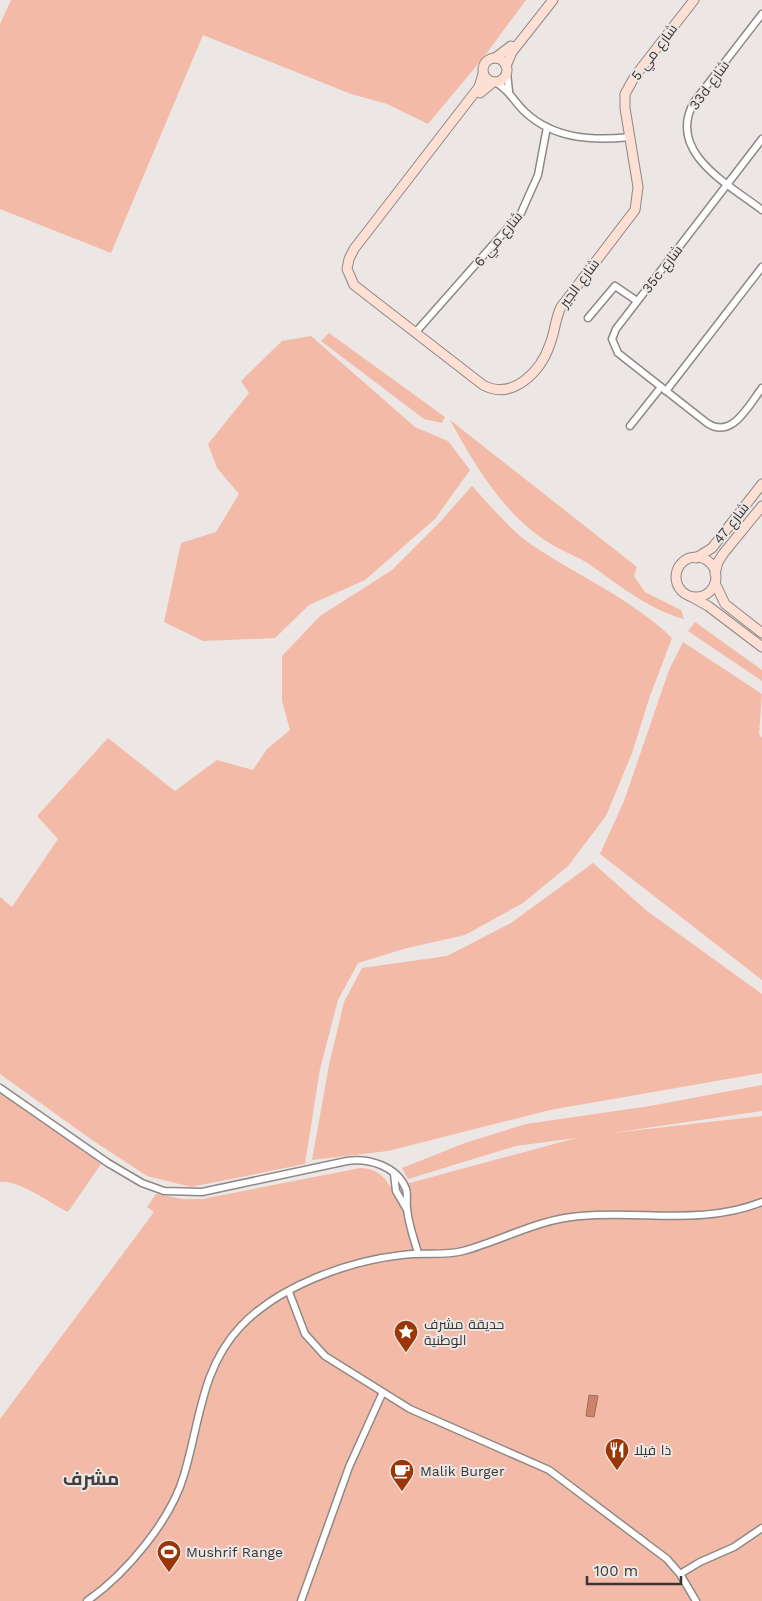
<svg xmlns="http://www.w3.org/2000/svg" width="762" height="1601" font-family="'Work Sans',Cairo,sans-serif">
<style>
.green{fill:#f3bba7}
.water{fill:#c9846b;stroke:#9e6d5b}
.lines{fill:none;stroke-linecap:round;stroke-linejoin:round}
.street-casing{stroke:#8e8886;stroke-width:9}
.secondary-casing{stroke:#8e8886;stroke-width:11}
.street{stroke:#fff;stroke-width:6}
.secondary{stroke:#fddfd4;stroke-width:9}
.labels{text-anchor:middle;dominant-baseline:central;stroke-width:4;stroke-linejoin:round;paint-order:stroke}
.street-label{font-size:14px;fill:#393736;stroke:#ece6e4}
.poi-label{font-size:14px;fill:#393736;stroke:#ece6e4;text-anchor:start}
.district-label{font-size:19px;font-weight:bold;fill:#433f3d;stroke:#ece6e4}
</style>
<rect width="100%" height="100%" fill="#ece6e4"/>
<!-- green -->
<g class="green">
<path d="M11 0H526L483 58 428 124 387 104 351 94 203 35 111 253 0 209V24Z"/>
<path d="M329 333 445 417 442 423 424 419 321 341Z"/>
<path d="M311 336 415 427 448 441 470 470 435 519 365 580 309 605 275 638 203 641 164 622 181 543 216 532 239 494 217 468 208 444 249 393 241 381 282 341Z"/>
<path d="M450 420 637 567 634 576 645 592 681 610 684 619C651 610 624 589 596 569 581 557 562 552 546 541 503 513 474 464 450 420Z"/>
<path d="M472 486C491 506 509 529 532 545 578 576 632 599 672 638L650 696 632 753 606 816 568 866 523 903 465 935 407 948 358 963 338 1000 320 1069 305 1164 191 1187 147 1176 92 1140 0 1074V897L12 907 58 839 37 816 108 738 175 791 217 760 253 770 267 749 290 730 282 701V656L320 616 392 570 439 523Z"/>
<path d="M695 622 762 670V681L688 631Z"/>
<path d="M683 642 762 694 759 734 762 738V980L600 854 624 801 669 670Z"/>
<path d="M593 863 647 911 762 994V1073L550 1110 388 1151 312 1160 329 1065 344 1002 362 968 447 956 511 923Z"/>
<path d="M762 1085V1111L612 1133 762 1116V1601H0V1419L154 1212 147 1207 156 1194 183 1199H202L360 1168C375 1168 384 1175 391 1188L576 1138 516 1146 408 1179 402 1168 465 1143 526 1124 650 1106Z"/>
<path d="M0 1092 101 1164 68 1212C51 1204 18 1179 0 1182Z"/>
</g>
<!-- water -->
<path class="water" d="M589 1395 598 1396 594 1417 586 1416Z"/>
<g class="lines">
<defs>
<g id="street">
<path d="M762 14 694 102C666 152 728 184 762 210"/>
<path d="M507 73 509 91"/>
<path d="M495 82C509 89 514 102 525 112 554 139 592 141 630 137"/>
<path d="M762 139 616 329 612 339 618 353 707 423C732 440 749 405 762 388"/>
<path d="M588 318 615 286 637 301"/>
<path d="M415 333 521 213 538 175 547 127"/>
<path d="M666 391 762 267"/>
<path d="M630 426 661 387"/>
<path d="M0 1088 108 1163 142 1183 164 1191 202 1192 347 1161C369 1158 397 1166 406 1189 408 1195 406 1201 407 1208 408 1223 414 1239 418 1253"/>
<path d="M394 1174 396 1191 406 1208"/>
<path d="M289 1292 305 1334 325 1356 410 1409 549 1470 667 1559 680 1574 696 1601"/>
<path d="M680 1574 700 1562 734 1547 762 1528"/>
<path d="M87 1601C126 1574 171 1520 184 1475 200 1422 201 1368 241 1326 279 1286 348 1261 402 1255 422 1252 444 1256 463 1251 503 1240 539 1219 580 1216 642 1210 701 1226 762 1202"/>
<path d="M301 1601 349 1467 382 1394"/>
</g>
<g id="secondary">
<circle cx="495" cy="70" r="12"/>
<path d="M495 58 511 46"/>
<path d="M506 66 512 52 553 0"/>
<path d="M483 74 479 87 354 249 349 259 347 269 354 285 483 385C513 401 541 371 550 344 555 332 555 319 561 307L635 210 638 187 625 108V94L635 76 694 0"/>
<path d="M480 93 493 82"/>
<circle cx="696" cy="577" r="20"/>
<path d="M696 558 712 548 762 484"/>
<path d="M715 574 718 562 723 554 762 506"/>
<path d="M715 583 725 604 762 633"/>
<path d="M692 597 708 606 762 647"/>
</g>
</defs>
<!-- street casing -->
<use href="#street" class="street-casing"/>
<!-- secondary casing -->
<use href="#secondary" class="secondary-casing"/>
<!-- street -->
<use href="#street" class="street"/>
<!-- secondary -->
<use href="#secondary" class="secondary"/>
</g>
<!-- icons -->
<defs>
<symbol id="sight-pin" viewBox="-11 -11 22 30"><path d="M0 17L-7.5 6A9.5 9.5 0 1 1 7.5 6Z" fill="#9b3606" stroke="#ece6e4"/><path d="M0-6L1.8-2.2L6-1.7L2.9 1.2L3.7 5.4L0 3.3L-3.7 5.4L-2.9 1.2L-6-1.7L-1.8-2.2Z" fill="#fff"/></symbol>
<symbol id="restaurant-pin" viewBox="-11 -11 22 30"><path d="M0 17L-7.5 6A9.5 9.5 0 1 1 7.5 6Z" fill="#9b3606" stroke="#ece6e4"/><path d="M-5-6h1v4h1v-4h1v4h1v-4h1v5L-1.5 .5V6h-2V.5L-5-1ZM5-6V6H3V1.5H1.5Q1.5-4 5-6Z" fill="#fff"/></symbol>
<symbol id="cafe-pin" viewBox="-11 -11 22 30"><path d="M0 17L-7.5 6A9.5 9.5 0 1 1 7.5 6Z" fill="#9b3606" stroke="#ece6e4"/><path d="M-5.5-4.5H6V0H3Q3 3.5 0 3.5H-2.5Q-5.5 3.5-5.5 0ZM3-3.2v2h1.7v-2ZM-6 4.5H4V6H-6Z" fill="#fff"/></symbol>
<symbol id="stadium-pin" viewBox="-11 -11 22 30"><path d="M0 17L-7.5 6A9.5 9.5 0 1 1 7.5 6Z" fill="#9b3606" stroke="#ece6e4"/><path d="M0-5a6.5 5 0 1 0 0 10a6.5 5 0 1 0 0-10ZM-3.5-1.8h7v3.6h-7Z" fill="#fff"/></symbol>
</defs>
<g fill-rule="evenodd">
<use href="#sight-pin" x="392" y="1318" width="28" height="38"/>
<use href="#restaurant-pin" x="603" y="1436" width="28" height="38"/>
<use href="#cafe-pin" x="388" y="1457" width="28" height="38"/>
<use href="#stadium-pin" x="155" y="1538" width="28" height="38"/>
</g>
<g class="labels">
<!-- street labels -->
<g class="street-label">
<text transform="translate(654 52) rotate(-53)">شارع مي 5</text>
<text transform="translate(709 85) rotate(-54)">33d شارع</text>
<text transform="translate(498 239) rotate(-50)">شارع مي 6</text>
<text transform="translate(662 269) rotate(-52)">35c شارع</text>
<text transform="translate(579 283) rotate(-53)">شارع الجير</text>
<text transform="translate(731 523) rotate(-52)">شارع 47</text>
</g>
<!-- poi labels -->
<g class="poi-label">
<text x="424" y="1324">حديقة مشرف<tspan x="424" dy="16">الوطنية</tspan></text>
<text x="634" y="1450">ذا فيلا</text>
<text x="420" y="1471">Malik Burger</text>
<text x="186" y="1552">Mushrif Range</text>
</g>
<!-- district labels -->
<g class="district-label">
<text x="91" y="1478">مشرف</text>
</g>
</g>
<!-- scale -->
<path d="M587 1576v8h94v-8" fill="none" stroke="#393736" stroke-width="2.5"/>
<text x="594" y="1576" font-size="15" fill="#393736" stroke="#ece6e4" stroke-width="4" paint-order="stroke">100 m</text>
</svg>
